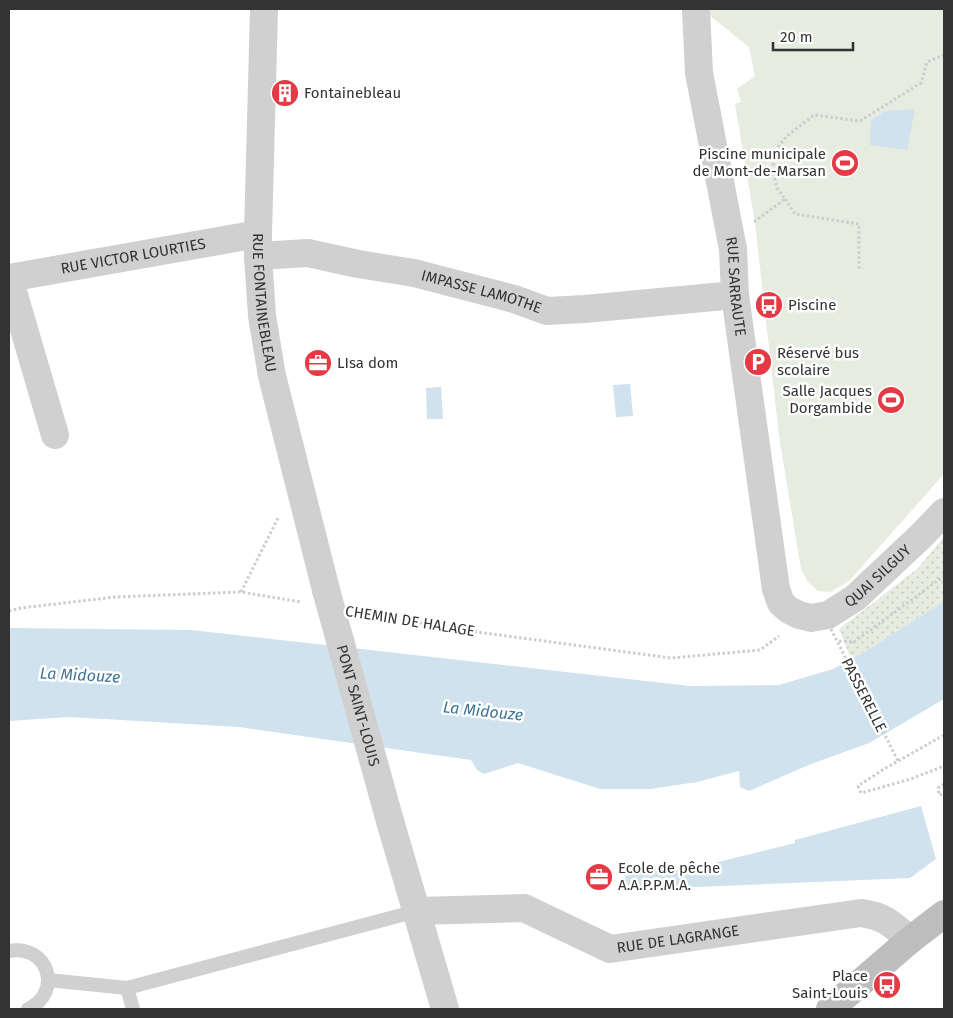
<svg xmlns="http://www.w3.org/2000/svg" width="953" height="1018" font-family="'Fira Sans',sans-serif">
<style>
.grass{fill:url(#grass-dots)}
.pitch{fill:#e6ecdf}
.water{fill:#cfe2ee}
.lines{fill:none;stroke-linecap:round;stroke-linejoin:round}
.path{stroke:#cdcdcd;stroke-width:3;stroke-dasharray:2.5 2.5;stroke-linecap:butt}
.service{stroke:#d0d0d0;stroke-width:14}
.minor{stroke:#d0d0d0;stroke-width:28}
.tertiary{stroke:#d0d0d0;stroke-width:28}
.secondary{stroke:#bdbdbd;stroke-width:28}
.path-bridge{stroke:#cdcdcd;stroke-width:3;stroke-dasharray:2.5 2.5;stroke-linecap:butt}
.tertiary-bridge{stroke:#d0d0d0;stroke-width:28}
.labels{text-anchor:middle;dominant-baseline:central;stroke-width:5;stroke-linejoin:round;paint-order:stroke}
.poi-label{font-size:15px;fill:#333;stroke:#fff;text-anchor:start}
.street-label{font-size:15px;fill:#333;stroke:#fff}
.water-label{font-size:16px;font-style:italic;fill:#3f7597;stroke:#fff}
</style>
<defs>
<pattern id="grass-dots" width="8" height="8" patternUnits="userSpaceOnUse" patternTransform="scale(1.25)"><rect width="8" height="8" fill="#e6ecdf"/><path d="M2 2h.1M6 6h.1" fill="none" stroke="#c6cbc0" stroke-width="1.8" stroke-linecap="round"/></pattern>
</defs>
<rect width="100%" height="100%" fill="#fff"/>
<!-- grass -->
<path class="grass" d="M944 537V601L869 649 851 659 839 629 917 569Z"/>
<!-- pitch -->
<path class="pitch" d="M723 9H944V474L850 580 831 592 818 591 808 582 801 569 779 436 755 223 735 104 741 102 737 89 755 76 749 47 704 11Z"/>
<!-- water -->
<g class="water">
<path d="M915 109 907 150 870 145 871 120 885 111Z"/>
<path d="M630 384 633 416 616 417 613 385Z"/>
<path d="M441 387 443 419H427L426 388Z"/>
<path d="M944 601V699L869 743 811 764 749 791 740 787 739 771 697 782 650 789H600L518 763 484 774 477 770 471 760 239 727 70 717 9 721V628L191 630 690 686 779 685 833 669 869 649Z"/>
<path d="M921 806 936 859 910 878 624 890 625 872 702 869V866L795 843V840Z"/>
</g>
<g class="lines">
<!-- path -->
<g class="path">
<path d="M785 199 795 214 859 224V270"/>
<path d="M754 222 785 199 777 188 773 172 774 152 787 136 814 115 860 121 921 83 927 62 944 55"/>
<path d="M241 592 278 518"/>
<path d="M9 611 21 608 115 597 241 592 301 602"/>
<path d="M361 613 462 630 671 658 760 650 779 636"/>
<path d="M839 641 854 642 944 576"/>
<path d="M944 735 884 769 858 786 861 793 911 779 944 766"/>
<path d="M944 784 938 788 939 795 944 794"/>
</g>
<!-- service -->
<g class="service">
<path d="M9 951C49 944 63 993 28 1009"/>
<path d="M48 980 127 988"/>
<path d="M133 1009 127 988 417 911"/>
</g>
<!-- minor -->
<g class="minor">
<path id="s1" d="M696 9 699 73 733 249 735 295 776 589 781 603 789 610 799 615 811 618 828 615 855 598 922 535 944 512"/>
<path id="s2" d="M258 256 308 253 358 264 414 273 499 295 514 299 547 311 585 309 735 295"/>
<path id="s3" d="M9 278 258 234"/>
<path d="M9 278 55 435"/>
<path id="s4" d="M417 911 524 908 610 949 861 913C885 916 893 925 910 940"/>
</g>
<!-- tertiary -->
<g class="tertiary">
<path id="s5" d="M264 9 258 234V256L262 316 272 376 326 590"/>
<path d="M390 821 445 1009"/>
</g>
<!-- secondary -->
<path class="secondary" d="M830 1009 910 940 944 914"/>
<!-- path-bridge -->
<path class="path-bridge" d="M831 629 898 761"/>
<!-- tertiary-bridge -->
<path class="tertiary-bridge" id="s6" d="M326 590 390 821"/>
</g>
<!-- icons -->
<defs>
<symbol id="building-disc" viewBox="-11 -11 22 22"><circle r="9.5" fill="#e63946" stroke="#fff"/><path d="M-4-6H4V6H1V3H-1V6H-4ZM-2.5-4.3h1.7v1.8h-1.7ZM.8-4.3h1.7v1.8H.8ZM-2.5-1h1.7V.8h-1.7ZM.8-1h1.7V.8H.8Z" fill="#fff"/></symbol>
<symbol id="stadium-disc" viewBox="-11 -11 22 22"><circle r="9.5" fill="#e63946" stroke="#fff"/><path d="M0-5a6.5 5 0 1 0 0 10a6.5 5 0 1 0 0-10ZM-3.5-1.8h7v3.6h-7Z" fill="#fff"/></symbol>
<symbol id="bus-disc" viewBox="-11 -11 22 22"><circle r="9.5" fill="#e63946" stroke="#fff"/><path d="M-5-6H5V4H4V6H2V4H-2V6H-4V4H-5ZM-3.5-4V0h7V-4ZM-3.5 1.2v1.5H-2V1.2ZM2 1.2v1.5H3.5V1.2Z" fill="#fff"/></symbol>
<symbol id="parking-disc" viewBox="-11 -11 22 22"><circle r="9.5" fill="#e63946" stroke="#fff"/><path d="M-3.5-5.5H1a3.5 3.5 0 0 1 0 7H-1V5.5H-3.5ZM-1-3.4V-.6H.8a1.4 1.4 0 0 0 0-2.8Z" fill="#fff"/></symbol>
<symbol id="office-disc" viewBox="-11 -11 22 22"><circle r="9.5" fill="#e63946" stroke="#fff"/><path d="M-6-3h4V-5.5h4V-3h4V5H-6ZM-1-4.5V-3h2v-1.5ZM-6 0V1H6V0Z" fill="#fff"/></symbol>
</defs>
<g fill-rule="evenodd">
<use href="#building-disc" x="269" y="77" width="32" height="32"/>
<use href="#stadium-disc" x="829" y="147" width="32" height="32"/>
<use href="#bus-disc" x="753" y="289" width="32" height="32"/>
<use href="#parking-disc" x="742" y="346" width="32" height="32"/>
<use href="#office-disc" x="302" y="347" width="32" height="32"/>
<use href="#stadium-disc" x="875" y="384" width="32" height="32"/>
<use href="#office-disc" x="583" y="861" width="32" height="32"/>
<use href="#bus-disc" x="871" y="969" width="32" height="32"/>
</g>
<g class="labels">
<!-- poi labels -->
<g class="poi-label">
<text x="304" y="93">Fontainebleau</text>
<text x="826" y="154" text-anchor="end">Piscine municipale<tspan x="826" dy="17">de Mont-de-Marsan</tspan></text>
<text x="788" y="305">Piscine</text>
<text x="777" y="353">Réservé bus<tspan x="777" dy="17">scolaire</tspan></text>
<text x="337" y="363">LIsa dom</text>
<text x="872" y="391" text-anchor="end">Salle Jacques<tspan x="872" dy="17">Dorgambide</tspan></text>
<text x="618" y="868">Ecole de pêche<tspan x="618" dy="17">A.A.P.P.M.A.</tspan></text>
<text x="868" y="976" text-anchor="end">Place<tspan x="868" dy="17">Saint-Louis</tspan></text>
</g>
<!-- street labels -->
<g class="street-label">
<text stroke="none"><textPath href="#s3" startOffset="126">RUE VICTOR LOURTIES</textPath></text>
<text stroke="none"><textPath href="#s1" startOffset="281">RUE SARRAUTE</textPath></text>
<text stroke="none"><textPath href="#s2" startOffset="228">IMPASSE LAMOTHE</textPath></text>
<text stroke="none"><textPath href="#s5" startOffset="294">RUE FONTAINEBLEAU</textPath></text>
<text stroke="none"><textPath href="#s1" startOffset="716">QUAI SILGUY</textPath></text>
<text transform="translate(410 621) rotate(9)">CHEMIN DE HALAGE</text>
<text transform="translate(864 695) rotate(63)">PASSERELLE</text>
<text stroke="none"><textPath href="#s6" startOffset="120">PONT SAINT-LOUIS</textPath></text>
<text stroke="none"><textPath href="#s4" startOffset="271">RUE DE LAGRANGE</textPath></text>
</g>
<!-- water labels -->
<g class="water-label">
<text transform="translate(80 675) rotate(3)">La Midouze</text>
<text transform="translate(483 711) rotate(6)">La Midouze</text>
</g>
</g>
<!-- border -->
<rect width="953" height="1018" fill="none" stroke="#333333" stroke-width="20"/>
<!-- scale -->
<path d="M773 42v8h80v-8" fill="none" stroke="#333333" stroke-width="2.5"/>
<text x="780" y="42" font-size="15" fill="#333333" stroke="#ffffff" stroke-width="4" paint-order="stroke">20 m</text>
</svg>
